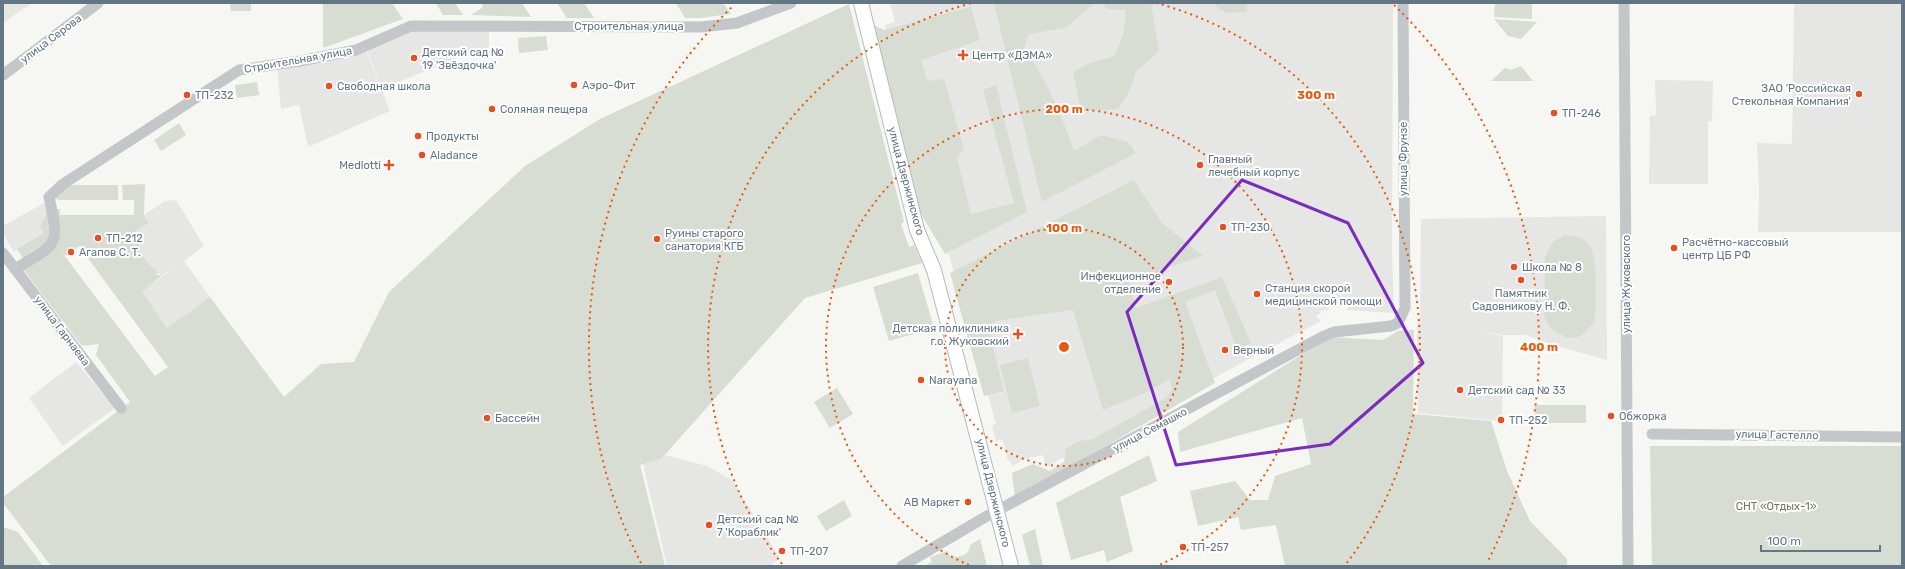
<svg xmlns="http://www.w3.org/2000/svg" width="1905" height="569" font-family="Rubik,sans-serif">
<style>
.built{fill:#e6e7e5}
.green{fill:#d7ddd3;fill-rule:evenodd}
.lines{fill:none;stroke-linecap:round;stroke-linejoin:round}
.major-casing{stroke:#b6babe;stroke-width:16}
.minor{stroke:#c3c7ca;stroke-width:11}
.major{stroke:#fff;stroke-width:14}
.marked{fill:none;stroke:#7b2cbf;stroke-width:3;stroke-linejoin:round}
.ring{fill:none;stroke:#e8590c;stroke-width:2;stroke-dasharray:2 4}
.poi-dot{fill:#e74f21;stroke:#fff;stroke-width:1.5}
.labels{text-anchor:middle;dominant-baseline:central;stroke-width:4;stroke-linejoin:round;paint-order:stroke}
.street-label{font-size:11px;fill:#647684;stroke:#fff}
.poi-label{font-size:11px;fill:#647684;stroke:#fff;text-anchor:start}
.park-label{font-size:11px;fill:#687b63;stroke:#fff}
.centre{fill:#e8590c;stroke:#fff;stroke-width:2}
.ring-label{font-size:12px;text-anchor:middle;font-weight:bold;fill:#e8590c;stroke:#fff;stroke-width:4;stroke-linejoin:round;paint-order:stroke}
</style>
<rect width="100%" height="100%" fill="#f6f6f2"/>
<!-- built -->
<g class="built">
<path d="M3 3H32L3 23Z"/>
<path d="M890 3H1393L1392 249 1394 313 1347 310 1348 307H1329V310L1319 311 1321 313 1316 316 1321 321 1046 467 1043 455 1021 460 1020 462 1012 466 1010 460 1008 461 1003 440 996 441 992 425 996 424 885 25 895 22Z"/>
<path d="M1794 3H1902V232H1758L1759 191 1757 143 1792 144Z"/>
<path d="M413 29 489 31V54L464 55 382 89 367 50Z"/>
<path d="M366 50 390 111 308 147 299 105 281 109 277 67Z"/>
<path d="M1655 80 1713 81 1712 121 1708 122V184H1649L1650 116 1656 115Z"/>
<path d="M176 200 204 246 184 261 210 297 167 328 141 292 175 267 161 276 139 252V241L134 232 149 223 144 215 165 201Z"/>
<path d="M44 203 49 212 45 233 14 252 3 234V226Z"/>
<path d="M1606 216 1607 360 1553 345 1526 335H1503L1479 331 1503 336 1502 421 1418 413 1417 320H1420L1421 219Z"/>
<path d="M76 362 115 408 63 446 29 398Z"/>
<path d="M665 455 707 466 732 480 780 558 770 566H667L643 464 661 459Z"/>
</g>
<!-- green -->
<g class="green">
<path d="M230 3H251V11H231Z"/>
<path d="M323 3H392L403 19 323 48Z"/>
<path d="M436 3H455L463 15H443Z"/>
<path d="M481 3H522L531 17 471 15 483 7Z"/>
<path d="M557 3H584L594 18H567Z"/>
<path d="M676 3H723L731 14 700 18H685Z"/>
<path d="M994 3H1095L1065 28 1029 34 1024 48C1047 80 1061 114 1074 151L1101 135 1128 142 1136 153 1042 202Z"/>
<path d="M1100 3H1151L1159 51 1136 72 1128 94 1118 109 1081 111 1073 72 1090 63 1115 56 1124 32 1126 10 1108 9Z"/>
<path d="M1212 3H1247V12L1226 13Z"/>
<path d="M1495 3H1532V19L1494 17Z"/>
<path d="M849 4 904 222 901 224 909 247 914 245 922 263 805 298 661 459 640 465 665 566H51L3 503V497L130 402 96 355 99 344 82 346 23 269 28 266 17 249 44 233 40 227 47 212 60 209V215H134V200H123L122 185 145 184 144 215 149 223 134 232 139 241V252L158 273 155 274 161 276 142 292 167 328 210 297 284 397 321 364 354 362 389 292 525 166 600 119ZM79 246 168 367 155 376 61 251 66 256Z"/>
<path d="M971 7 980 40 921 60 927 81 944 79 964 149 957 158 971 214 1014 203 983 90 996 85 1027 212 945 254 917 207 869 23 884 30Z"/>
<path d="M1494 19 1537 22 1521 39 1508 36Z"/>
<path d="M546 36 548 50 519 53 518 38Z"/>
<path d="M1521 66 1533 81H1491L1505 68 1511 70Z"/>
<path d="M257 82 259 95 237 98 235 85Z"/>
<path d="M179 123 186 135 161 151 154 140Z"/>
<path d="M1134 180 1162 223 1203 256 1128 280 1136 308 1222 277 1251 343 1237 349 1215 290 1185 302 1215 383 1015 498 1012 473 1033 464 1050 471 1064 462 1066 448 1080 441 1093 439 1166 398 1172 390 1170 379 1145 393 1103 410 1073 310 995 321 988 327 1004 391 984 396 950 273Z"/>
<path d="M71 185H118V200H60L49 197Z"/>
<path d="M1564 235C1572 235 1580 236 1587 242 1600 254 1595 304 1595 322L1579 337 1567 338 1552 329 1544 317 1545 256 1553 242Z"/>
<path d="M918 273 934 328 889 341 873 287Z"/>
<path d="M1414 330 1413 414 1491 421 1507 471 1530 521 1567 559V566H1285L1276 525 1241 530 1238 517 1198 526 1190 491 1235 481 1250 500H1268L1275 476 1311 464 1302 418 1180 452 1178 432 1330 337 1383 340 1398 331Z"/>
<path d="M1028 358 1040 406 1012 413 1000 365Z"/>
<path d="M837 388 853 414 830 428 814 402Z"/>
<rect x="1535" y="405" width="51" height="18"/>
<path d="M1650 446H1902V566H1652Z"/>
<path d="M1149 455 1157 481 1120 497 1133 551 1107 562 1104 550 1071 560 1056 503Z"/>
<path d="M844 500 852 516 826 531 817 516Z"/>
<path d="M3 527 18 532 43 566H3Z"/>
<path d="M1035 529 1043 566H1030L1022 535Z"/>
<path d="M980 539 987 566H924L932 562 930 557 948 551 950 557C958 557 970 556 970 545Z"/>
</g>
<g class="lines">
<defs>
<path id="major" d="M861 3 917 230 934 270 1011 566"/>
</defs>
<!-- major casing -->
<use href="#major" class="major-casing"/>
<!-- minor -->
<g class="minor">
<path d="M1624 3 1628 566"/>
<path d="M3 75 98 3"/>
<path d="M3 253 121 408"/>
<path d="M15 269C58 243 60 247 49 197L63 184 239 70 300 61 356 50 411 26 701 27 737 23 791 3"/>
<path d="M1652 434 1902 437"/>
<path d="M902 566 987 516 1322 337 1334 332 1391 326 1398 323 1405 308 1403 3"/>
</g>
<!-- major -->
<use href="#major" class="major"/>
</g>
<!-- marked area -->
<path class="marked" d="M1242 180 1348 223 1423 363 1330 444 1176 465 1127 312Z"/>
<!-- distance rings -->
<g class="ring">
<circle cx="1064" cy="347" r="119"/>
<path d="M969 565A238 238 0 1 1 1159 565"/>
<path d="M782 564A356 356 0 0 1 972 3M1156 3A356 356 0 0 1 1346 564"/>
<path d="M641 563A475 475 0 0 1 734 5M1394 5A475 475 0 0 1 1487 563"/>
</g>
<!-- markers -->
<g class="poi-dot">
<path d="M961 49h4v4h4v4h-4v4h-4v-4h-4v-4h4z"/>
<circle cx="414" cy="58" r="4"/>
<circle cx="574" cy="85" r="4"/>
<circle cx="329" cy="86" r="4"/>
<circle cx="1859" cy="94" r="4"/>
<circle cx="187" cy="95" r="4"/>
<circle cx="492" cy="109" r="4"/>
<circle cx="1554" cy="113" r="4"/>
<circle cx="418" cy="136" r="4"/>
<circle cx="422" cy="155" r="4"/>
<path d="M387 159h4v4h4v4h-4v4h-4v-4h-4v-4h4z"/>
<circle cx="1200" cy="165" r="4"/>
<circle cx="1223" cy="227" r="4"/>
<circle cx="98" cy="238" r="4"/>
<circle cx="657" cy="239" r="4"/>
<circle cx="1674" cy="248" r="4"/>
<circle cx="71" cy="252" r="4"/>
<circle cx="1514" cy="267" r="4"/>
<circle cx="1521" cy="280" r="4"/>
<circle cx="1169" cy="282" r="4"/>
<circle cx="1257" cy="294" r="4"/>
<path d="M1016 328h4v4h4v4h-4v4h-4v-4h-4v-4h4z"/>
<circle cx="1225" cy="350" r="4"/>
<circle cx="921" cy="380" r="4"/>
<circle cx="1460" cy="390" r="4"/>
<circle cx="1611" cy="416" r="4"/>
<circle cx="487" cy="418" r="4"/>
<circle cx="1501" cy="420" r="4"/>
<circle cx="968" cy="502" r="4"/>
<circle cx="709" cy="525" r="4"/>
<circle cx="1183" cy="547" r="4"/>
<circle cx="782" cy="551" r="4"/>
</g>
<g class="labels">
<!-- street labels -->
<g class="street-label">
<text x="629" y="26">Строительная улица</text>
<text transform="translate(51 39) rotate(-37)">улица Серова</text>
<text transform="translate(298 60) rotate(-10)">Строительная улица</text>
<text transform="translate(1403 159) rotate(-90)">улица Фрунзе</text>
<text transform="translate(906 181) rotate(75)">улица Дзержинского</text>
<text transform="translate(1626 284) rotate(-90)">улица Жуковского</text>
<text transform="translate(62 331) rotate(53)">улица Гарнаева</text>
<text transform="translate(1150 430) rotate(-28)">улица Семашко</text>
<text transform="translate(1777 435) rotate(1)">улица Гастелло</text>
<text transform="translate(993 493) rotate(76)">улица Дзержинского</text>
</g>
<!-- poi labels -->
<g class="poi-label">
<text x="422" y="52">Детский сад №<tspan x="422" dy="13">19 'Звёздочка'</tspan></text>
<text x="972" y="55">Центр «ДЭМА»</text>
<text x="582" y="85">Аэро-Фит</text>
<text x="337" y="86">Свободная школа</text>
<text x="1851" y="88" text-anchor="end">ЗАО 'Российская<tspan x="1851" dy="13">Стекольная Компания'</tspan></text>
<text x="195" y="95">ТП-232</text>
<text x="500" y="109">Соляная пещера</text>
<text x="1562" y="113">ТП-246</text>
<text x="426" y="136">Продукты</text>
<text x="430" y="155">Aladance</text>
<text x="1208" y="159">Главный<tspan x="1208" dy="13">лечебный корпус</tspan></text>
<text x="381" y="165" text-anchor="end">Mеdlotti</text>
<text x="1231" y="227">ТП-230</text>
<text x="665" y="233">Руины старого<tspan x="665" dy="13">санатория КГБ</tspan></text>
<text x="106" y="238">ТП-212</text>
<text x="1682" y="242">Расчётно-кассовый<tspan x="1682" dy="13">центр ЦБ РФ</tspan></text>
<text x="79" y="252">Агапов С. Т.</text>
<text x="1522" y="267">Школа № 8</text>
<text x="1161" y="276" text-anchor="end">Инфекционное<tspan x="1161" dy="13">отделение</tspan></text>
<text x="1265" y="288">Станция скорой<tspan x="1265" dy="13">медицинской помощи</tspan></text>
<text x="1521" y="293" text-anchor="middle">Памятник<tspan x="1521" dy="13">Садовникову Н. Ф.</tspan></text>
<text x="1009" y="328" text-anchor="end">Детская поликлиника<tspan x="1009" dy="13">г.о. Жуковский</tspan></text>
<text x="1233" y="350">Верный</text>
<text x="929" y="380">Narayana</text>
<text x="1468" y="390">Детский сад № 33</text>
<text x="1619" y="416">Обжорка</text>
<text x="495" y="418">Бассейн</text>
<text x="1509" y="420">ТП-252</text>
<text x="960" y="502" text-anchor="end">АВ Маркет</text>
<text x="717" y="519">Детский сад №<tspan x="717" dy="13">7 'Кораблик'</tspan></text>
<text x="1191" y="547">ТП-257</text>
<text x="790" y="551">ТП-207</text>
</g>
<!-- park labels -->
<g class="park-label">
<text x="1776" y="506">СНТ «Отдых-1»</text>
</g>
</g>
<circle cx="1064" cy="347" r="6" class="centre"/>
<g class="ring-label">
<text x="1316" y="99">300 m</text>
<text x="1064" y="113">200 m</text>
<text x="1064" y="232">100 m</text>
<text x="1539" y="351">400 m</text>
</g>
<!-- border -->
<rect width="1905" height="569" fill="none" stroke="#647684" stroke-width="8"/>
<!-- scale -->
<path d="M1761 545v6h119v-6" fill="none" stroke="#647684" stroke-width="2"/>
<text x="1767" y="545" font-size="12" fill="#647684" stroke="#ffffff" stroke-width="3" paint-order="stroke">100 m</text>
</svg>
